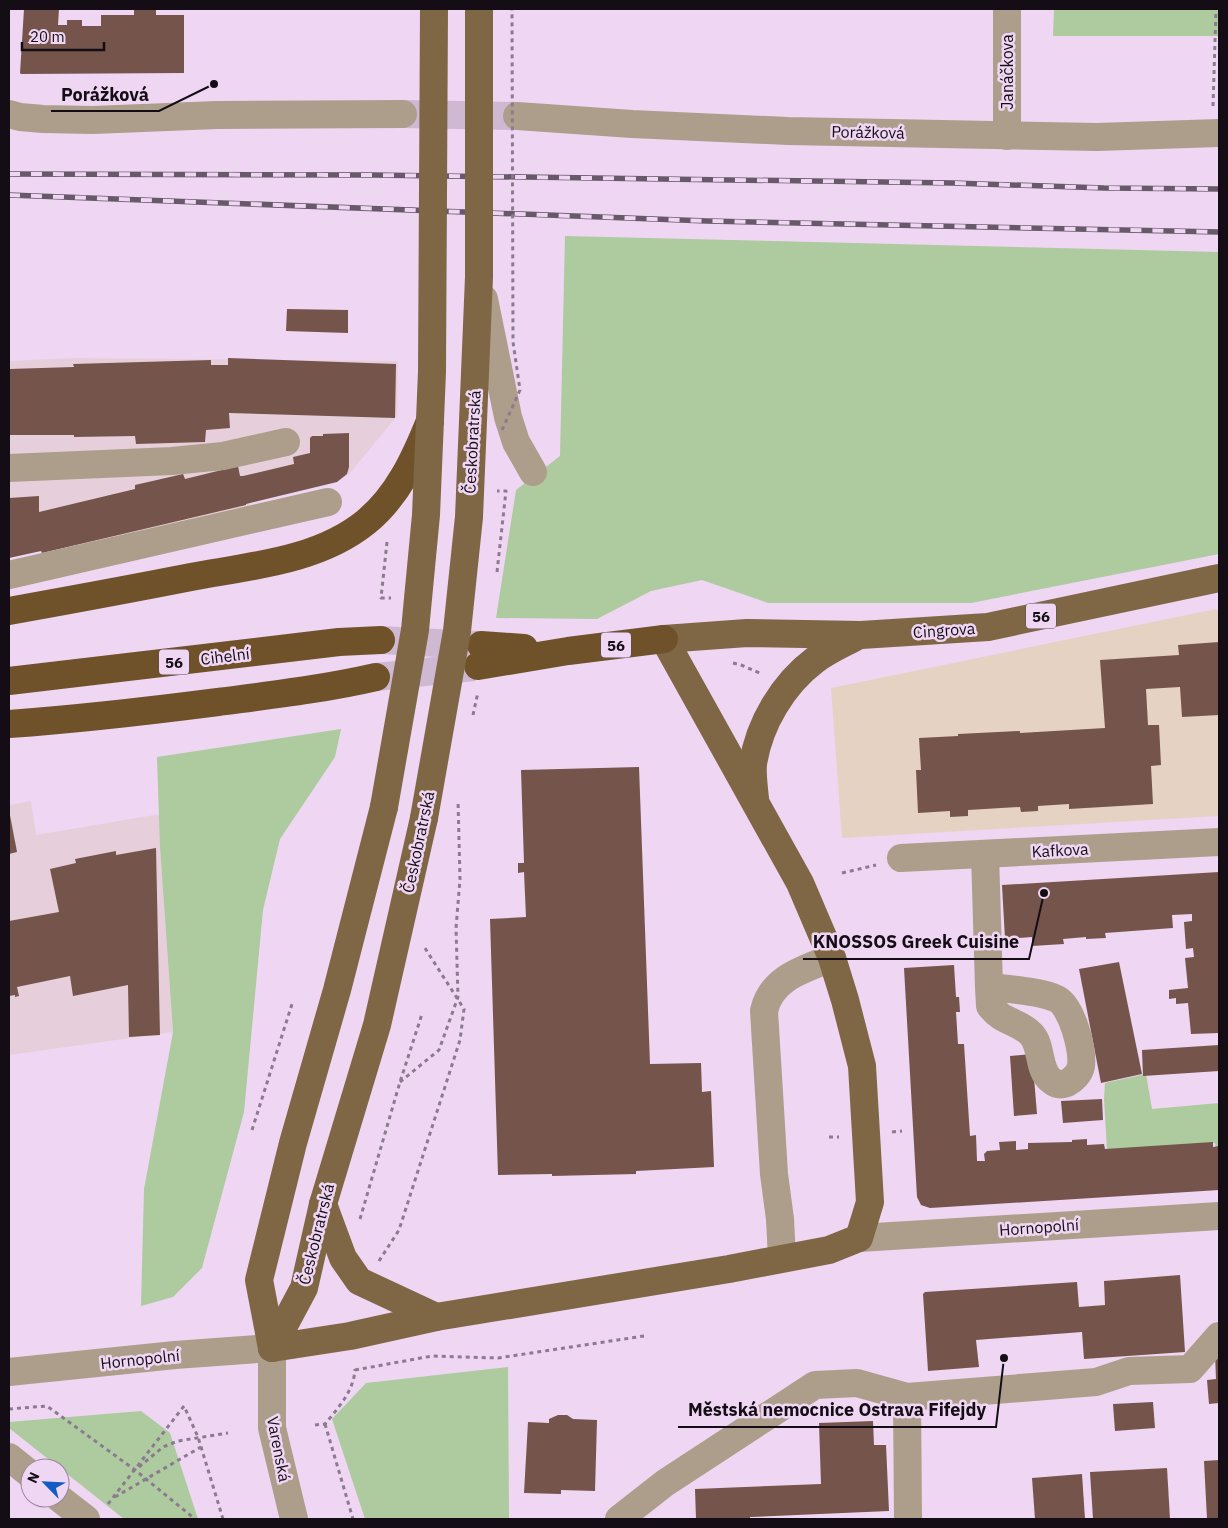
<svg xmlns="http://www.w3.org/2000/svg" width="1228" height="1528" font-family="'IBM Plex Sans',sans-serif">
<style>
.industrial{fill:#e6cfdb}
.education{fill:#e6d2c3}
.green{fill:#adcb9f}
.building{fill:#75544c}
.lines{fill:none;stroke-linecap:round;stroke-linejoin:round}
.minor-tunnel{stroke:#ceb8d2;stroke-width:28;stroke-dasharray:28 14;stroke-linecap:butt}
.highway-tunnel{stroke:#ceb8d2;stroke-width:28;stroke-dasharray:28 14;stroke-linecap:butt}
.path{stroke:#8c7b8f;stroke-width:3;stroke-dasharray:4 4;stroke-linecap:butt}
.minor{stroke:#ac9e8b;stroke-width:28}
.major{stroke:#7f6644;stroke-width:28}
.highway{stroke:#6f5229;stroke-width:28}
.rail-casing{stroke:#675969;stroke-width:5.5}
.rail{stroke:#efd6f3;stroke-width:4;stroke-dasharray:11;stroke-linecap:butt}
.path-bridge{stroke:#8c7b8f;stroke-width:3;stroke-dasharray:4 4;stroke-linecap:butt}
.major-bridge{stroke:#7f6644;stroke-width:28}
.labels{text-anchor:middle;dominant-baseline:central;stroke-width:5;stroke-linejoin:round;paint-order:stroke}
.shield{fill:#efd6f3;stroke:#564958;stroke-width:1}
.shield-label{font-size:15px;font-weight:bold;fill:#150d16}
.street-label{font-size:16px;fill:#150d16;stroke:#efd6f3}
.leader{fill:none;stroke:#150d16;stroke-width:2}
.callout-dot{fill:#150d16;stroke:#efd6f3;stroke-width:2}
.callout-label{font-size:18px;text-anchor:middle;font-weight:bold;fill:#150d16;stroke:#efd6f3;stroke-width:5;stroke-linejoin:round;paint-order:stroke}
</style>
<rect width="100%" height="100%" fill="#efd6f3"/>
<!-- industrial -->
<g class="industrial">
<path d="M75 358 398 361 397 416 350 473 342 479 249 503 250 506 45 552V548L9 556V361Z"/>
<path d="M31 801 36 835 160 814V847L173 1032 9 1055V805Z"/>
</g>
<!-- education -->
<path class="education" d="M1216 609 1219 612V816L842 838 831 688Z"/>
<!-- green -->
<g class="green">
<path d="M1054 9H1219V36H1053Z"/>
<path d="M565 236 1219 252V554L971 603H768L702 580 651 591 597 619 496 618 516 490 560 456Z"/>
<path d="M341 729 335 757 280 839 263 910 244 1112 202 1268 173 1297 141 1306 144 1189 173 1032 160 847 157 757Z"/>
<path d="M1146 1074 1152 1109 1219 1103V1148H1216L1215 1143 1107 1150 1104 1099 1105 1083Z"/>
<path d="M508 1367 509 1519H365L332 1419 366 1383Z"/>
<path d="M141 1411 170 1433 198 1519H124L9 1428V1422Z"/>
</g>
<!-- building -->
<g class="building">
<path d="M24 9H59L58 25H67V20H82V26H101V15H134V9H156V15H184V73L21 74 20 73Z"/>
<path d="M287 309 348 310V333L286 331Z"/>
<path d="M228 358 396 364 395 418 229 413 230 428 206 430 205 442 136 444 135 436 74 437V435H9V369L74 367 73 364 211 360V365H228Z"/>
<path d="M349 433V467L347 474 337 482 246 504V505L42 553 41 551 9 558V498L39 496V512L135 489V485L183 474 185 479 238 466 240 476H243L294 464 293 457 310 453V438L312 436H323V434Z"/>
<path d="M1219 642V715L1182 717 1180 687 1146 689 1148 725H1159L1161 765 1151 766 1153 804 1069 809V804L1038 806V811L1021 812 1020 807 968 810V816L950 817V811L918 813 916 770H921L919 738 958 736V734L1020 731V733L1105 728 1100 660 1179 655 1178 645Z"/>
<path d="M639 767 650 1064 701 1063 702 1092 711 1091 714 1167 636 1171V1174L552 1176V1174L498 1175 490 919 526 917 524 872 518 873V863H524L521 770Z"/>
<path d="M9 810 17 852 9 854Z"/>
<path d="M156 848 160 1035 129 1037 128 985 73 996 70 976 17 987 19 996 15 997V995L9 996V921L59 912 50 869 76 863 75 859 116 851V855Z"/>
<path d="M1219 872V1033L1191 1034 1188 1003 1176 1004V998L1169 999V990L1188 988 1185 958 1194 957 1193 948 1186 949 1184 922 1192 921V914L1172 915 1173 928 1105 933 1106 938 1086 939V937L1063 939 1064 944 1032 946V937L1005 939 1002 885Z"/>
<path d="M1119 962 1142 1074 1101 1083 1079 969Z"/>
<path d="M954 965 956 997H959L960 1012H956L958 1044H964L970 1136 976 1135 977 1161H985L984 1154 987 1151 1000 1150 999 1142 1016 1141V1150L1028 1149V1143L1072 1142V1140L1087 1139V1145L1104 1144 1105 1149 1213 1142V1147L1219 1146V1190L930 1208 921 1205 917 1197 904 968Z"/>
<path d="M1219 1045V1071L1143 1076 1142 1050Z"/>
<path d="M1032 1054 1037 1114 1014 1116 1010 1056Z"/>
<path d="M1102 1099 1103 1120 1063 1123 1061 1101Z"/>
<path d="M1180 1275 1185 1352 1084 1359 1082 1332 976 1340 979 1367 928 1371 923 1294 925 1292 1077 1282 1079 1307 1105 1305 1104 1281Z"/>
<path d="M1215 1354H1219V1403L1209 1404 1207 1380 1216 1379Z"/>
<path d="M1153 1402 1155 1428 1115 1431 1113 1404Z"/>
<path d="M558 1415H567L573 1419 597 1420 595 1491 561 1490V1494L524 1493 528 1422 549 1423V1419Z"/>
<path d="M873 1421 874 1445H886L889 1511 750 1517V1519H696L695 1489 821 1484 819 1423Z"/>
<path d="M1219 1460V1519H1207L1204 1461Z"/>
<path d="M1167 1468 1170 1519H1093L1090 1472Z"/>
<path d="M1082 1474 1085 1519H1035L1032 1478Z"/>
</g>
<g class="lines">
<!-- minor-tunnel -->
<path class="minor-tunnel" d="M403 114 517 116"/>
<!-- highway-tunnel -->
<g class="highway-tunnel">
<path d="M381 640 477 645"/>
<path d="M376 677 474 667"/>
</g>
<!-- path -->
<g class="path">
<path d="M1213 106 1216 9"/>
<path d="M387 542 381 598H391"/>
<path d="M497 572 506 491H497"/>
<path d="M733 663 741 665 762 674"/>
<path d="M473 715 478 692"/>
<path d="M842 873 876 865"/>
<path d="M400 1082 439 1050 458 997 456 928 460 879 458 800"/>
<path d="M252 1130 292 1004"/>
<path d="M892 1132 902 1131"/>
<path d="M829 1137H839"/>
<path d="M360 1219 400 1082 422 1014"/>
<path d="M379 1261 399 1230 460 1040 464 1009 423 945"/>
<path d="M355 1370 432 1356 498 1358 644 1336"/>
<path d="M9 1409 47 1406 135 1470 195 1519"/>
<path d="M325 1424 353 1519"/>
<path d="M315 1425 325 1424C338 1408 354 1391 355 1369"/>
<path d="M139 1467 163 1447 178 1441 228 1433"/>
<path d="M115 1497 201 1447"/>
<path d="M108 1504 184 1406 198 1437 223 1519"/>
</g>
<!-- minor -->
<g class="minor">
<path d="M9 114 20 117 43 119 93 120 217 115 403 114"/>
<path d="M517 116 632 124 788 131 1097 137 1219 133"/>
<path d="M1007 136V9"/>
<path d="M484 299 508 417 516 442 533 472"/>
<path d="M9 468 172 461 223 456 286 442"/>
<path d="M9 575 328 502"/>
<path d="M985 854 989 987 990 1006C1003 1023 1019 1021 1031 1034 1043 1046 1037 1071 1052 1081 1057 1085 1062 1085 1067 1083 1073 1080 1080 1073 1081 1066 1083 1049 1072 1007 1057 999 1042 991 1007 989 989 987"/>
<path d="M901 858 1219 842"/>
<path d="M859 1238 1219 1216"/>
<path d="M782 1258 780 1219 774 1174 764 1011C771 978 804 969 832 958"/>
<path d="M9 1372 175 1355 272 1348V1428L294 1519"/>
<path d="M9 1457 30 1474"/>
<path d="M59 1498 86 1519"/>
<path d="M619 1519 665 1483 815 1385 857 1383 907 1397"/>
<path d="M908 1519 907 1397 1096 1382 1129 1371 1190 1369 1219 1336"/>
</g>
<!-- major -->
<g class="major">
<path d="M755 799C754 788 752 775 753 764 759 724 783 684 815 660 828 650 845 643 859 635"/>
<path d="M323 1204 343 1258 359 1281 436 1317"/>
<path d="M272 1348 350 1336 436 1317 729 1269 829 1250 859 1238 870 1202 862 1066 845 1000 832 958 800 883 664 639 747 633 861 635 988 627 1219 578"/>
<path d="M272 1348 259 1280 293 1143 337 990 384 807"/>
<path d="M272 1348 304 1288 323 1204 377 1025 424 818"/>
</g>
<!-- highway -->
<g class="highway">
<path d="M9 611C70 600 130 589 191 577 250 566 318 561 366 522 398 496 415 458 430 421"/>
<path d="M481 645 524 648"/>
<path d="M478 666 568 651 664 639"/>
<path d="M9 681 339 642 381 640"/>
<path d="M9 724C79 719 148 711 218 702 271 695 324 689 376 677"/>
</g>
<defs>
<g id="rail">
<path d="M9 174 372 175 953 183 1104 188 1219 189"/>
<path d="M9 195 707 221 1219 232"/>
</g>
</defs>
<!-- rail casing -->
<use href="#rail" class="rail-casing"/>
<!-- rail -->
<use href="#rail" class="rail"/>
<!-- path-bridge -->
<path class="path-bridge" d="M502 430 520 390 513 342 512 9"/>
<!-- major-bridge -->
<g class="major-bridge">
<path d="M384 807 415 630 426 515 432 372 434 9"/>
<path d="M424 818 457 631 469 517 479 277V9"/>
</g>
</g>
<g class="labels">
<!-- shield labels -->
<g class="shield">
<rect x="1026" y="603.5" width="30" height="25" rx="4"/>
<rect x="601" y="632.5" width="30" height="25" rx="4"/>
<rect x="159" y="649.5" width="30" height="25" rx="4"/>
</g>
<g class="shield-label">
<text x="1041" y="616">56</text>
<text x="616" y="645">56</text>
<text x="174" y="662">56</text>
</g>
<!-- street labels -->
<g class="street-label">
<text transform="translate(1007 72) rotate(-90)">Janáčkova</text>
<text transform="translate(868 132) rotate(1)">Porážková</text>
<text transform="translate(472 442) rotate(-87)">Českobratrská</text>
<text transform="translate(944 630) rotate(-4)">Cingrova</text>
<text transform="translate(225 656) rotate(-7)">Cihelní</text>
<text transform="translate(418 842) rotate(-78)">Českobratrská</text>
<text transform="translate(1060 850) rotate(-3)">Kafkova</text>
<text transform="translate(1039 1227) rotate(-4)">Hornopolní</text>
<text transform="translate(316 1234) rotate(-76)">Českobratrská</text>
<text transform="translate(140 1359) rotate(-6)">Hornopolní</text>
<text transform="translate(279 1449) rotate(79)">Varenská</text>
</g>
</g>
<!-- callouts -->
<path class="leader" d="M214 84L159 111H51M1044 893L1029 959H803M1004 1358L996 1427H678"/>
<g class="callout-dot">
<circle cx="214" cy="84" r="5"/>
<circle cx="1044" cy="893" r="5"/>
<circle cx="1004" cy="1358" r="5"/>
</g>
<g class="callout-label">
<text x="105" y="101">Porážková</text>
<text x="916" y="948">KNOSSOS Greek Cuisine</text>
<text x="837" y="1416">Městská nemocnice Ostrava Fifejdy</text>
</g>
<!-- border -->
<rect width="1228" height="1528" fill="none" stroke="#150d16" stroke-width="20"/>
<!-- north arrow -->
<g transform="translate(45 1483) rotate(294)"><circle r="24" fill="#efd6f3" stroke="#98869b"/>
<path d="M0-4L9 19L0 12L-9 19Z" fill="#115bc5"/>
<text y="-8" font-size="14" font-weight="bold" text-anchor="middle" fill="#150d16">N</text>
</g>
<!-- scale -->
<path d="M22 42v8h82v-8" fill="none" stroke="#150d16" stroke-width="2.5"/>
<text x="30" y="42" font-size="15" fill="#150d16" stroke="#efd6f3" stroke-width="4" paint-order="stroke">20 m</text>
</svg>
